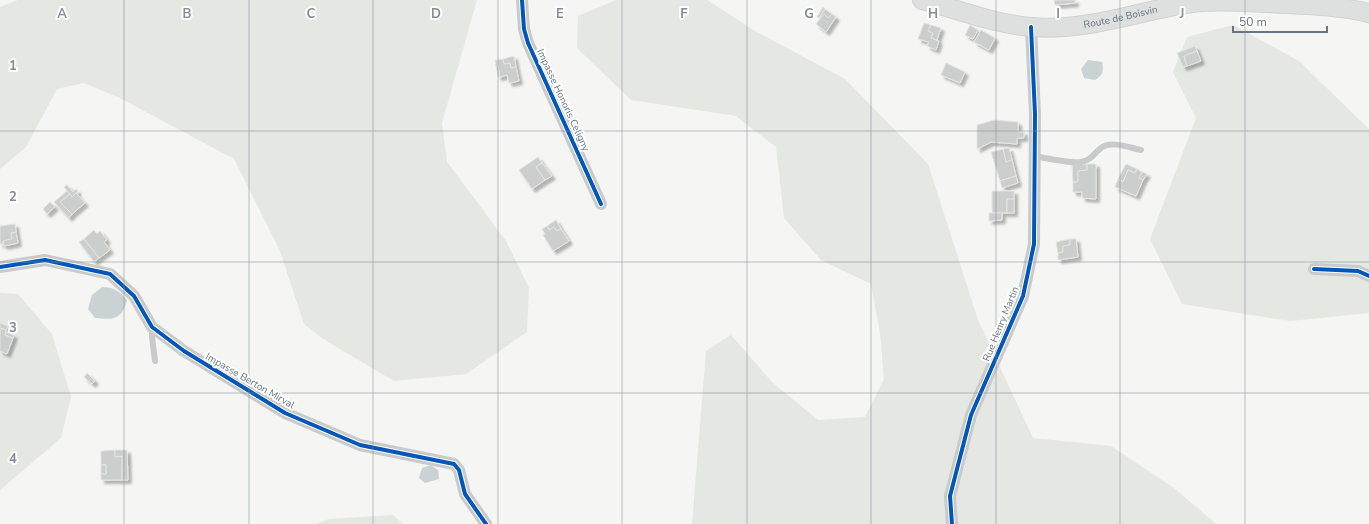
<svg xmlns="http://www.w3.org/2000/svg" width="1369" height="524" font-family="'Nunito Sans',sans-serif">
<style>
.green{fill:#e4e7e2}
.water{fill:#cad2d4}
.building{fill:#cccdcd;stroke:#e4e4e3;filter:url(#shadow)}
.lines{fill:none;stroke-linecap:round;stroke-linejoin:round}
.secondary-casing{stroke:#d2d2d2;stroke-width:20}
.lane{stroke:#c9cacb;stroke-width:6}
.street{stroke:#c9cacb;stroke-width:12}
.secondary{stroke:#dedfdf;stroke-width:18}
.cycleway-casing{stroke:#fff;stroke-width:6}
.cycleway{stroke:#0057b8;stroke-width:4}
.grid{fill:none;stroke:#828f97;stroke-width:1;stroke-opacity:0.55}
.labels{text-anchor:middle;dominant-baseline:central;stroke-width:4;stroke-linejoin:round;paint-order:stroke}
.street-label{font-size:10px;fill:#677781;stroke:#fff}
.grid-label{font-size:13px;text-anchor:middle;font-weight:bold;fill:#828f97;stroke:#fff;stroke-width:4;stroke-linejoin:round;paint-order:stroke}
</style>
<defs>
<filter id="shadow"><feDropShadow dx="3.5" dy="3.5" stdDeviation="1" flood-color="#0004"/></filter>
</defs>
<rect width="100%" height="100%" fill="#f5f5f3"/>
<!-- green -->
<g class="green">
<path d="M18 0H477L442 123 447 162 506 241 529 288 527 332 466 374 394 381 323 339 304 324 280 251 234 159 120 98 84 83 57 89 26 147 0 169V7Z"/>
<path d="M616 0H707L755 31 845 79 928 164 978 320 1033 438 1111 446 1174 488 1216 524H692L706 351 731 335 772 382 818 420 865 417 884 379 880 333 871 284 821 260 784 218 776 147 736 116 631 100 577 48 578 16Z"/>
<path d="M1233 25 1299 61 1369 129V313L1290 321 1182 304 1150 239 1196 118 1173 72 1187 37Z"/>
<path d="M0 293 18 294 52 334 71 397 61 438 0 490Z"/>
<path d="M393 515 403 524H316L329 519Z"/>
</g>
<!-- water -->
<g class="water">
<path d="M1088 60 1102 62C1104 71 1103 75 1095 80L1084 78 1081 69Z"/>
<path d="M102 287C114 287 119 291 127 300 122 320 113 320 95 318L88 309 92 295Z"/>
<path d="M431 465 438 470 439 479 425 483 419 478 422 468Z"/>
</g>
<!-- building -->
<g class="building">
<path d="M1054 0H1075V3L1055 5Z"/>
<path d="M823 7 825 9 819 18 817 17Z"/>
<path d="M825 9 832 14 828 18 824 14 820 19 819 18Z"/>
<path d="M824 14 828 18 832 14 836 17 826 32 816 24Z"/>
<path d="M924 23 931 25 928 31 933 33 931 38 939 41 936 50 927 46 929 42 918 39Z"/>
<path d="M931 25 941 28 937 40 931 38 933 33 928 31Z"/>
<path d="M970 25 978 30 973 39 965 35Z"/>
<path d="M981 30 995 38 989 50 974 42Z"/>
<path d="M1195 46 1197 51 1184 56 1187 66 1183 67 1177 53Z"/>
<path d="M1197 51 1201 61 1187 66 1184 56Z"/>
<path d="M514 56 516 67 511 68 510 63 504 64 503 59Z"/>
<path d="M503 59 504 64 510 63 511 68 516 67 519 81 509 83 507 75 500 77 497 60Z"/>
<path d="M495 60H497L500 77H498Z"/>
<path d="M946 63 965 72 960 83 941 75Z"/>
<path d="M994 120 1018 122V132H1024V138H1017V144L991 142 977 149V125Z"/>
<path d="M1009 148 1012 160 1006 162 1003 149Z"/>
<path d="M1003 149 1006 162 1012 160 1016 176 1000 181 991 152Z"/>
<path d="M538 157 542 163 536 167 545 180 532 189 519 170Z"/>
<path d="M542 163 552 176 545 180 536 167Z"/>
<path d="M1087 164V170L1078 171V182H1073L1072 165Z"/>
<path d="M1087 164H1096V199L1082 198V192H1073V182H1078V171L1087 170Z"/>
<path d="M1126 164 1137 169 1135 173 1128 170 1123 182 1118 179Z"/>
<path d="M1137 169 1142 172 1139 178 1143 180 1136 196 1115 187 1118 179 1123 182 1128 170 1135 173Z"/>
<path d="M1142 172 1147 174 1143 180 1139 178Z"/>
<path d="M1016 176 1018 183 1002 188 1000 181Z"/>
<path d="M67 185 73 192 76 189 78 191 72 197 64 187Z"/>
<path d="M67 191 70 194 60 202 72 214 69 218 54 202Z"/>
<path d="M992 191H1014V199H1007V213H992Z"/>
<path d="M76 193 85 203 72 214 60 202 70 194 72 197Z"/>
<rect x="1007" y="199" width="7" height="14"/>
<path d="M50 202 55 207 47 214 43 209Z"/>
<path d="M989 213H1002V220L989 221Z"/>
<path d="M556 220 561 229 557 231 554 227 549 230 547 226Z"/>
<path d="M15 224 16 232 11 233 12 239 3 241V244H0V226Z"/>
<path d="M547 226 549 230 554 227 557 231 561 229 569 241 553 251 543 235 545 234 542 229Z"/>
<path d="M94 230 97 234 100 231 107 240 104 242 110 250 99 258 84 239Z"/>
<path d="M16 232 18 243 4 246 3 241 12 239 11 233Z"/>
<path d="M84 239 99 258 94 262 79 242Z"/>
<path d="M1070 239V245L1063 246V252L1058 253 1056 242Z"/>
<path d="M1070 239H1076L1078 257 1058 260V253L1063 252V246L1070 245Z"/>
<path d="M0 323 8 326 6 330 0 328Z"/>
<path d="M0 328 6 330 5 335 13 338 7 354 0 351Z"/>
<path d="M6 332 14 335 13 338 5 335Z"/>
<path d="M87 373 95 381 92 384 84 377Z"/>
<path d="M115 450V457L122 456V480H101V474H106V465H101V451Z"/>
<path d="M115 450H127L128 480H122V456L115 457Z"/>
<rect x="101" y="465" width="5" height="9"/>
</g>
<g class="lines">
<defs>
<g id="secondary">
<path id="s1" d="M922 0C957 9 994 24 1031 27 1083 32 1135 12 1186 4 1212 0 1240 2 1267 3 1301 5 1335 5 1369 13"/>
</g>
</defs>
<!-- secondary casing -->
<use href="#secondary" class="secondary-casing"/>
<!-- lane -->
<g class="lane">
<path d="M1034 156C1047 158 1070 164 1081 162 1092 160 1094 153 1101 148 1111 140 1130 148 1141 150"/>
<path d="M152 327V337L155 361"/>
</g>
<!-- street -->
<g class="street">
<path d="M522 0 524 29 528 43 601 204"/>
<path d="M0 267 45 260 110 274 134 296 152 327 184 351 285 413 360 445 454 464 459 470 465 494 486 524"/>
<path d="M1314 269 1358 271 1369 276"/>
<path d="M952 524 950 496 971 415 1023 296 1034 244 1035 114 1031 27"/>
</g>
<!-- secondary -->
<use href="#secondary" class="secondary"/>
<defs>
<g id="cycleway">
<path d="M522 0 524 29 528 43 601 204"/>
<path d="M0 267 45 260 110 274 134 296 152 327 184 351 285 413 360 445 454 464 459 470 465 494 486 524"/>
<path d="M1314 269 1358 271 1369 276"/>
<path d="M952 524 950 496 971 415 1023 296 1034 244 1035 114 1031 27"/>
</g>
</defs>
<!-- cycleway casing -->
<use href="#cycleway" class="cycleway-casing"/>
<!-- cycleway -->
<use href="#cycleway" class="cycleway"/>
</g>
<!-- grid -->
<path class="grid" d="M124 0V524M249 0V524M373 0V524M498 0V524M622 0V524M747 0V524M871 0V524M996 0V524M1120 0V524M1245 0V524M0 131H1369M0 262H1369M0 393H1369"/>
<g class="labels">
<!-- street labels -->
<g class="street-label">
<text stroke="none"><textPath href="#s1" startOffset="203">Route de Boisvin</textPath></text>
<text transform="translate(563 100) rotate(65)">Impasse Honoris Celigny</text>
<text transform="translate(1001 324) rotate(-68)">Rue Henry Martin</text>
<text transform="translate(250 381) rotate(30)">Impasse Berton Mirval</text>
</g>
</g>
<g class="grid-label">
<text x="62" y="18">A</text>
<text x="187" y="18">B</text>
<text x="311" y="18">C</text>
<text x="436" y="18">D</text>
<text x="560" y="18">E</text>
<text x="684" y="18">F</text>
<text x="809" y="18">G</text>
<text x="933" y="18">H</text>
<text x="1058" y="18">I</text>
<text x="1182" y="18">J</text>
<text x="13" y="70">1</text>
<text x="13" y="201">2</text>
<text x="13" y="332">3</text>
<text x="13" y="463">4</text>
</g>
<!-- scale -->
<path d="M1233 26v6h94v-6" fill="none" stroke="#677781" stroke-width="2"/>
<text x="1239" y="26" font-size="12" fill="#677781" stroke="#ffffff" stroke-width="3" paint-order="stroke">50 m</text>
</svg>
